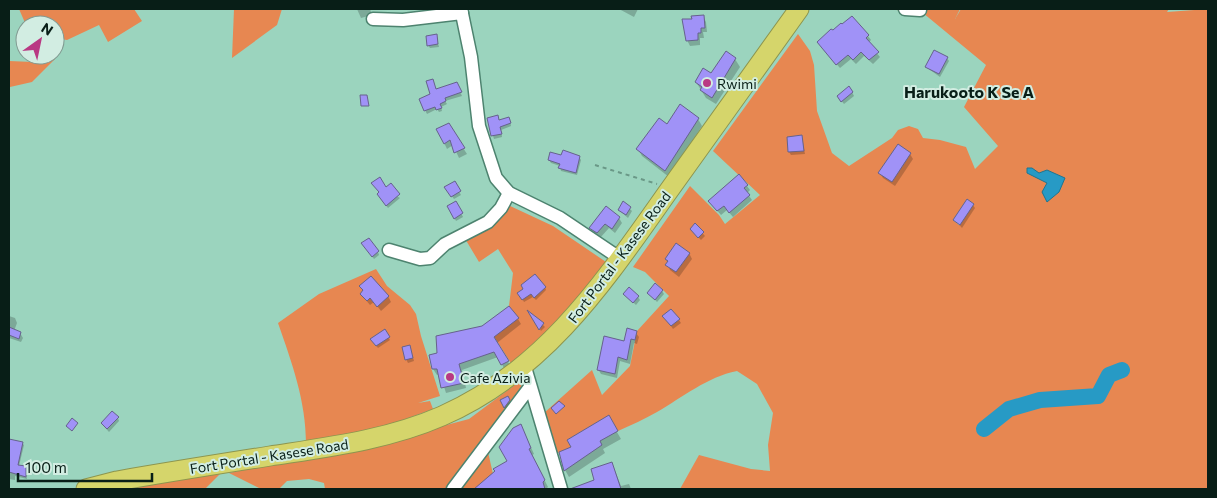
<svg xmlns="http://www.w3.org/2000/svg" width="1217" height="498" font-family="Commissioner,sans-serif">
<style>
.green{fill:#e78751;fill-rule:evenodd}
.water{fill:#279ac5;stroke:#1e7591}
.shadow{fill:#0003}
.lines{fill:none;stroke-linecap:round;stroke-linejoin:round}
.river{stroke:#279ac5;stroke-width:16}
.building{fill:#a092f7;stroke:#66628c}
.minor-casing{stroke:#4d836f;stroke-width:15}
.highway-casing{stroke:#8d954e;stroke-width:21}
.path{stroke:#6a9887;stroke-width:2;stroke-dasharray:4 4;stroke-linecap:butt}
.minor{stroke:#fff;stroke-width:12}
.highway{stroke:#d5d56b;stroke-width:19}
.poi-dot{fill:#b93983;stroke:#d2ede2;stroke-width:2}
.labels{text-anchor:middle;dominant-baseline:central;stroke-width:4;stroke-linejoin:round;paint-order:stroke}
.poi-label{font-size:14px;fill:#081e17;stroke:#d2ede2;text-anchor:start}
.street-label{font-size:14px;fill:#081e17;stroke:#d2ede2}
.quarter-label{font-size:16px;font-weight:bold;fill:#081e17;stroke:#d2ede2}
</style>
<rect width="100%" height="100%" fill="#9bd4be"/>
<!-- green -->
<g class="green">
<path d="M19 9H134L142 21 108 42 99 25 67 40 55 38V25H26Z"/>
<path d="M234 9H282L277 25 232 58Z"/>
<path d="M893 9H960L955 19 961 9H1169L1167 12 1208 9V489H680L699 455 751 469 770 471 768 445 773 413 757 384 737 371C707 377 683 397 657 412 645 419 631 425 618 431L609 416 567 440 577 457 560 452 555 454 544 413 592 370 602 395 630 366 637 331 669 296 645 272 633 267 690 186 719 215 725 224 760 195 713 151 798 34 810 51 814 65 817 111 832 153 849 166 892 138 898 130 909 126 918 129 923 138 940 140 966 147 975 169 998 146 964 107 986 65 923 13 912 14ZM967 199 974 204 959 225 953 220Z"/>
<path d="M44 55H53L55 59 32 82 10 87 9 61 33 62Z"/>
<path d="M508 205 553 226 609 264 514 368 495 338 484 326 509 306 513 273 498 249 479 262 464 237Z"/>
<path d="M376 269 387 286 410 305 416 314 421 336 440 396 418 403 430 401 433 409 362 435 306 444C306 401 292 363 278 323L319 294Z"/>
<path d="M520 381 522 388 448 489H325L324 483 309 479 287 481 279 489H261L229 473 424 431 469 419Z"/>
<path d="M488 452 493 474 503 489H458Z"/>
<path d="M220 474 205 489 134 488 173 480Z"/>
</g>
<!-- water -->
<path class="water" d="M1027 168H1032L1039 173 1047 170 1065 178 1059 192 1047 202 1042 192 1047 183 1027 173Z"/>
<!-- shadow -->
<g class="shadow">
<path d="M357 9H370L372 15 361 18Z"/>
<path d="M619 9H638L634 17Z"/>
<path d="M703 16 706 22 707 32H703L704 38H700V45L690 46 687 40 693 20Z"/>
<path d="M852 17 868 36 871 40 868 43 880 57 873 64 864 56 856 64 851 59 840 68 821 46 833 32Z"/>
<path d="M436 35 439 47 430 48 428 45Z"/>
<path d="M947 58 949 61 940 77 926 67Z"/>
<path d="M735 59 740 67 716 104 706 98 696 82Z"/>
<path d="M456 83 462 96 445 101 447 104 441 107 442 111 439 112 437 109 427 114 420 100 432 95 436 90Z"/>
<path d="M852 92 854 96 844 104 840 99Z"/>
<path d="M497 116 499 121H510L511 126 501 130 502 137 494 139 488 119Z"/>
<path d="M698 119 702 126 669 177 642 156 638 149Z"/>
<path d="M448 125 467 154 459 158 453 145 447 149 438 130Z"/>
<path d="M802 137 805 154 791 155 789 152Z"/>
<path d="M910 154 913 159 895 186 883 178 880 173Z"/>
<path d="M562 157H579L581 160 577 175 561 171 560 166 551 163 549 160Z"/>
<path d="M454 183 461 195 454 199 446 188Z"/>
<path d="M747 186 750 190 747 193 752 200 733 217 727 210 721 215 709 201Z"/>
<path d="M385 189 400 198 388 208 380 197Z"/>
<path d="M456 203 463 217 456 221 449 207Z"/>
<path d="M624 203 632 211 628 218 619 210Z"/>
<path d="M973 205 975 208 962 228 955 220Z"/>
<path d="M619 218 622 223 615 233 609 228 600 238 590 228Z"/>
<path d="M695 225 705 236 701 240 693 232Z"/>
<path d="M365 246 378 252 379 255 374 259Z"/>
<path d="M689 253 692 259 679 277 670 270 666 259Z"/>
<path d="M361 286 388 296 391 302 381 311 374 302 370 305 365 299Z"/>
<path d="M545 287 546 290 536 300 533 297 524 302 519 293Z"/>
<path d="M662 291 664 294 657 302 649 293Z"/>
<path d="M624 294 638 297 640 300 636 305Z"/>
<path d="M531 313 545 327 541 331Z"/>
<path d="M9 316 15 318 17 323 14 331 20 333 23 338 21 342 9 338Z"/>
<path d="M518 319 521 324 497 343 511 367 505 370 498 357 462 370 466 388 446 393 440 374 437 375 433 369 439 354Z"/>
<path d="M666 319 679 320 681 323 673 329Z"/>
<path d="M384 331 390 340 378 348 373 342Z"/>
<path d="M636 333 639 337 637 344 634 343 630 364 620 361 617 378 601 374 598 369Z"/>
<path d="M410 346 414 361 408 363 406 359Z"/>
<path d="M501 401H509L511 404 506 410Z"/>
<path d="M608 417 621 439 603 449 605 453 569 477 565 470 573 448Z"/>
<path d="M118 418 119 421 109 432 102 424Z"/>
<path d="M524 432 534 454 532 455 548 487 546 489H478L508 462Z"/>
<path d="M9 440 22 443 24 445 19 466 25 467 27 479 15 476V480L9 479Z"/>
<path d="M612 463 621 486 629 484 631 489H581L580 487 595 480Z"/>
</g>
<g class="lines">
<!-- river -->
<path class="river" d="M984 429 1009 409 1040 400 1098 396 1109 375 1122 370"/>
</g>
<!-- building -->
<g class="building">
<path d="M704 15 705 28H701V33H698V40L686 41 682 19H692L691 16Z"/>
<path d="M852 16 869 35 866 38 879 52 869 60 861 52 853 60 848 55 836 65 817 42 831 29 833 30 841 23 842 24Z"/>
<path d="M437 34 438 44 427 46 426 36Z"/>
<path d="M934 50 948 57 939 74 925 67Z"/>
<path d="M726 51 736 58 712 98 700 90 702 87 695 82 703 68 711 73Z"/>
<path d="M433 79 436 89 457 82 462 92 445 98 446 101 440 104 442 108 436 110 435 107 424 111 419 99 430 94 426 81Z"/>
<path d="M849 86 853 92 841 102 837 96Z"/>
<path d="M360 95H367L369 106H361Z"/>
<path d="M680 104 699 118 665 171 636 149 659 118 667 124Z"/>
<path d="M498 115 499 120 509 117 511 123 500 127 502 134 491 136 487 118Z"/>
<path d="M449 123 465 148 454 153 450 140 444 144 436 129Z"/>
<path d="M802 135 804 151 788 152 787 137Z"/>
<path d="M898 144 911 153 892 182 878 173Z"/>
<path d="M563 150 580 156 576 173 558 168 560 164 548 160 550 152 561 155Z"/>
<path d="M739 174 748 185 744 188 750 195 729 213 724 206 717 211 708 201Z"/>
<path d="M380 177 386 187 391 183 400 194 386 206 377 194 379 192 371 183Z"/>
<path d="M455 181 461 191 451 197 444 187Z"/>
<path d="M967 199 974 204 960 225 953 220Z"/>
<path d="M456 201 463 213 454 219 447 206Z"/>
<path d="M623 201 631 207 626 215 618 210Z"/>
<path d="M606 206 620 217 612 229 605 224 597 233 589 228Z"/>
<path d="M695 223 704 232 698 238 690 229Z"/>
<path d="M369 238 379 251 372 257 361 243Z"/>
<path d="M676 243 690 253 676 272 665 265 668 261 665 259Z"/>
<path d="M535 274 546 287 534 298 531 294 522 300 517 293 523 289 521 285Z"/>
<path d="M371 276 389 296 377 307 370 298 367 301 360 294 363 290 359 286Z"/>
<path d="M655 283 663 290 655 300 647 293Z"/>
<path d="M629 287 639 296 633 303 623 294Z"/>
<path d="M509 306 519 318 494 337 509 361 501 365 494 352 459 364 464 383 441 388 437 369H432L429 355 437 353 436 336 482 326Z"/>
<path d="M671 309 680 319 671 326 662 316Z"/>
<path d="M527 310 544 323 539 330Z"/>
<path d="M9 327 21 332 19 339 9 335Z"/>
<path d="M627 328 637 331 635 340 631 339 627 360 618 357 615 374 597 370 604 336 624 341Z"/>
<path d="M385 329 390 337 376 346 370 339Z"/>
<path d="M410 345 413 358 405 360 402 347Z"/>
<path d="M508 396 510 400 504 408 500 400Z"/>
<path d="M559 401 565 406 556 414 551 408Z"/>
<path d="M112 411 119 417 107 429 101 423Z"/>
<path d="M609 415 618 431 600 441 602 445 564 471 559 452 571 447 567 440Z"/>
<path d="M72 418 78 423 72 431 66 426Z"/>
<path d="M521 424 531 448 529 449 545 480 543 482 545 489H474L495 471 493 469 507 461 499 447 513 428Z"/>
<path d="M9 439 23 442 18 465 26 466V477L9 472Z"/>
<path d="M612 462 621 489H570L594 480 591 469Z"/>
</g>
<g class="lines">
<defs>
<g id="minor">
<path d="M461 9 471 57 479 126 496 178 509 193 560 218 621 259"/>
<path d="M905 9 920 10"/>
<path d="M373 19 403 20 462 13"/>
<path d="M389 250 420 259 430 258 445 244 488 222 501 208 509 193"/>
<path d="M524 364 561 489"/>
<path d="M453 489 530 387"/>
</g>
<path id="highway" d="M86 489 117 481C168 472 219 464 270 456 328 447 387 440 442 416 547 370 606 279 670 189 713 129 756 69 799 9"/>
</defs>
<!-- minor casing -->
<use href="#minor" class="minor-casing"/>
<!-- highway casing -->
<use href="#highway" class="highway-casing"/>
<!-- path -->
<path class="path" d="M595 165 657 184"/>
<!-- minor -->
<use href="#minor" class="minor"/>
<!-- highway -->
<use href="#highway" class="highway"/>
</g>
<!-- markers -->
<g class="poi-dot">
<circle cx="707" cy="83" r="5"/>
<circle cx="450" cy="377" r="5"/>
</g>
<g class="labels">
<!-- poi labels -->
<g class="poi-label">
<text x="717" y="83">Rwimi</text>
<text x="460" y="377">Cafe Azivia</text>
</g>
<!-- street labels -->
<g class="street-label">
<text transform="translate(619 257) rotate(-53)">Fort Portal - Kasese Road</text>
<text transform="translate(269 456) rotate(-9)">Fort Portal - Kasese Road</text>
</g>
<!-- quarter labels -->
<g class="quarter-label">
<text x="969" y="91">Harukooto K Se A</text>
</g>
</g>
<!-- border -->
<rect width="1217" height="498" fill="none" stroke="#081e17" stroke-width="20"/>
<!-- north arrow -->
<g transform="translate(40 40) rotate(33)"><circle r="24" fill="#d2ede2" stroke="#819a91"/>
<path d="M0-4L9 19L0 12L-9 19Z" fill="#b93983"/>
<text y="-8" font-size="14" font-weight="bold" text-anchor="middle" fill="#081e17">N</text>
</g>
<!-- scale -->
<path d="M18 473v8h134v-8" fill="none" stroke="#081e17" stroke-width="2.5"/>
<text x="25" y="473" font-size="15" fill="#081e17" stroke="#d2ede2" stroke-width="4" paint-order="stroke">100 m</text>
</svg>
